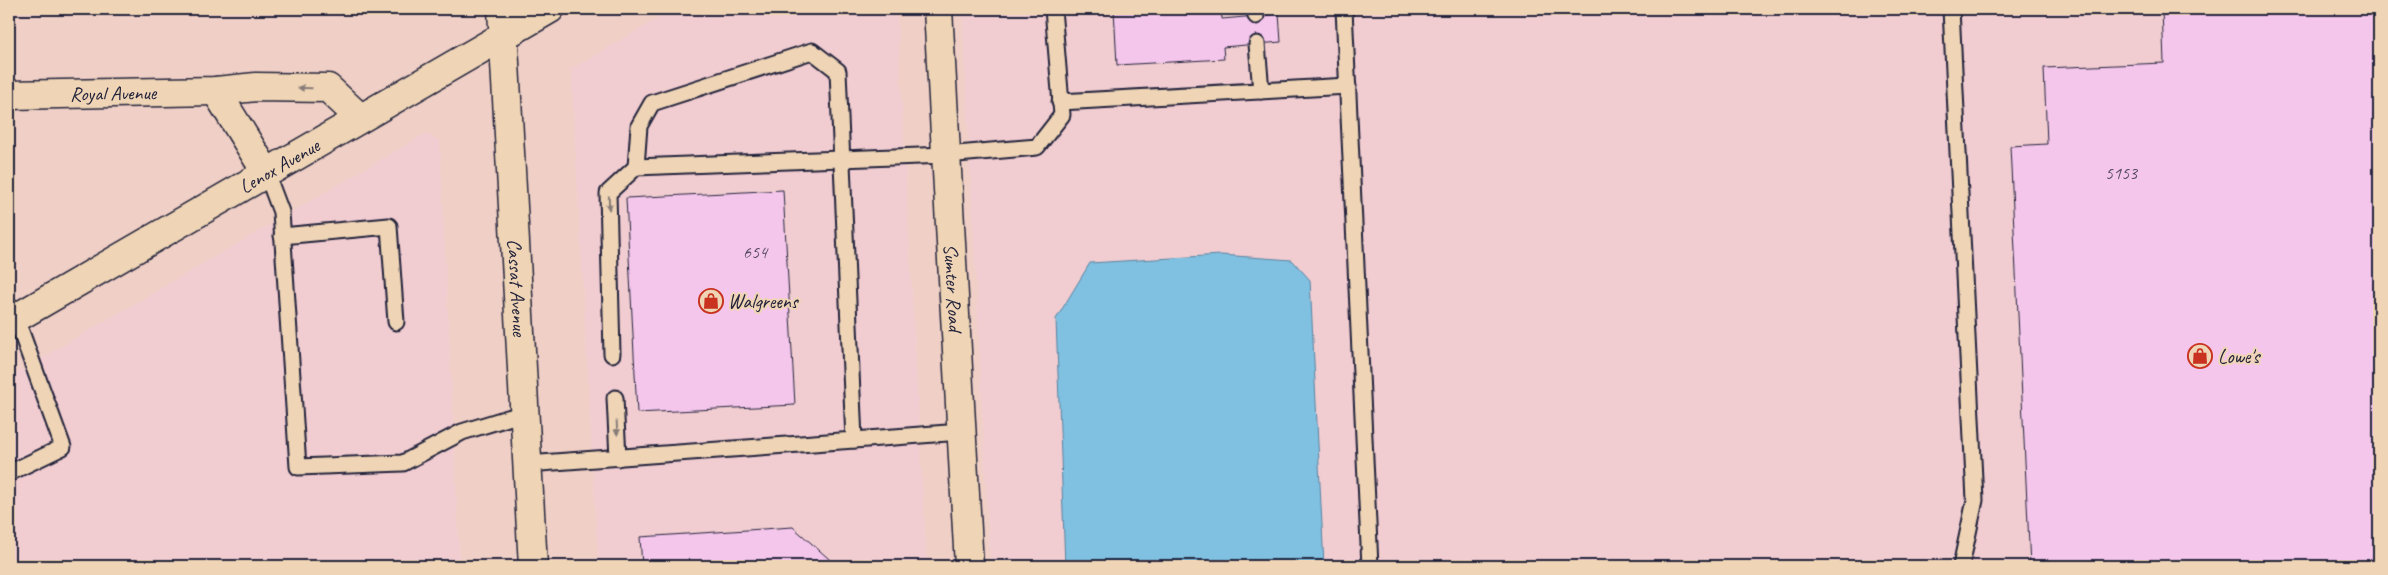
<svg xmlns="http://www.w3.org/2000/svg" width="2388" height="575" font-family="Caveat,sans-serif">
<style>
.built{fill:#f1cdd1}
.water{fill:#80c1e1;stroke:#5a819f}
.building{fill:#f4c6eb;stroke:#22223b}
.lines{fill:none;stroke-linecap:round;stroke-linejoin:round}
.lane-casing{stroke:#22223b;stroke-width:19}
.street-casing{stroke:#22223b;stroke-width:31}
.secondary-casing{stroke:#22223b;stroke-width:31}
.primary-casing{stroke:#22223b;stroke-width:31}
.lane{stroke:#efd5b6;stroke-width:15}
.street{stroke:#efd5b6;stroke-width:28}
.secondary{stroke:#efd5b6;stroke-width:28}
.primary{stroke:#efd5b6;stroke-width:28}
.oneway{fill:#887c78}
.labels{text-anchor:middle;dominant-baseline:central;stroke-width:4;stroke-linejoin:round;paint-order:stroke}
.number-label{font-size:18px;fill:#564b67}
.street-label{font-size:20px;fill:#22223b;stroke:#efd5b6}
.poi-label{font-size:20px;fill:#22223b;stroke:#efd5b6;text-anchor:start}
</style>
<rect width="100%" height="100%" fill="#f0d0c6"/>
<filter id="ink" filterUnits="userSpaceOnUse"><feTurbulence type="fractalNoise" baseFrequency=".02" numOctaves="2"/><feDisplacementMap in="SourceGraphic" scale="10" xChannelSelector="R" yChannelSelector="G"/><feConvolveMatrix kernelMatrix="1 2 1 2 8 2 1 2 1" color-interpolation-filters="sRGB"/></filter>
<g filter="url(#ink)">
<!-- built -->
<g class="built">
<path d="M674 9H897L927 566H598L571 69Z"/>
<path d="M962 9H2379V566H990Z"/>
<path d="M426 133 440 141 460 566H9V377Z"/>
</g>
<!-- water -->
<path class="water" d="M1221 255 1292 260 1310 280 1324 566H1065L1056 319 1090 263Z"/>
<!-- building -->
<g class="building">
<path d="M1114 9H1221L1222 19 1279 14 1281 42 1223 47 1224 59 1117 65Z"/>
<path d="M2162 9H2379V566H2030L2010 146 2047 144 2044 68 2164 63Z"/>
<path d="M783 190 795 405 637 413 626 198Z"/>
<path d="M793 527 837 566H642L640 537Z"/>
</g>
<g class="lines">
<defs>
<g id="lane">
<path d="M1255 9 1256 16"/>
<path d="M1344 9 1370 566"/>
<path d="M1951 9 1975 500 1961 566"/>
<path d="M1257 44 1261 91"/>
<path d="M1060 102 1348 86"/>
<path d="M266 172 281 212 298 467 403 463 462 432 524 413"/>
<path d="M282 236 389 226 396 322"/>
<path d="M612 354 608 193 636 167 946 155 1037 147 1062 115 1053 9"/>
<path d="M615 398 618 458"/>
<path d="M854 440 961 432"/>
<path d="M527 464 854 440 838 71 812 51 652 103 639 126 636 167"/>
<path d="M9 473 63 447 16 318"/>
</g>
<g id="street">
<path id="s1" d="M938 9 969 566"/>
<path d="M216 91 266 172"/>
<path id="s2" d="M9 95 216 91 256 87 328 88 360 118"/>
</g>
<g id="secondary">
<path id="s3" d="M9 322 550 9"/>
</g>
<g id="primary">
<path id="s4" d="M502 9 533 566"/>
</g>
</defs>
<!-- lane casing -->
<use href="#lane" class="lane-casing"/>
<!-- street casing -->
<use href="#street" class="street-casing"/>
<!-- secondary casing -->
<use href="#secondary" class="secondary-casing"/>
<!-- primary casing -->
<use href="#primary" class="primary-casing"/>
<!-- lane -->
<use href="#lane" class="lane"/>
<!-- street -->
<use href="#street" class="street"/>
<!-- secondary -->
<use href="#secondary" class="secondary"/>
<!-- primary -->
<use href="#primary" class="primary"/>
</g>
<!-- one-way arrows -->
<defs><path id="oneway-solid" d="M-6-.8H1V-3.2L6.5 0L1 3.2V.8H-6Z" transform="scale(1.25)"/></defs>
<g class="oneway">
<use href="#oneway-solid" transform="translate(305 88) rotate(-178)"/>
<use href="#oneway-solid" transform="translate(609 203) rotate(89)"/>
<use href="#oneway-solid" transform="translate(617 428) rotate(87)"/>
</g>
</g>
<!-- icons -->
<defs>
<symbol id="shop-ring" viewBox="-11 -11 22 22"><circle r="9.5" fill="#efd5b6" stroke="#c8321e" stroke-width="1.5"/><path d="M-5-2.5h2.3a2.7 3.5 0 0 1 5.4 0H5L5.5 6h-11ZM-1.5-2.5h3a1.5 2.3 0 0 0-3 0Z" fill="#c8321e"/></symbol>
</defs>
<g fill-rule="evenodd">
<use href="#shop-ring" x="697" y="287" width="28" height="28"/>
<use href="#shop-ring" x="2186" y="342" width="28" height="28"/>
</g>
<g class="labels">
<!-- number labels -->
<g class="number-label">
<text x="2121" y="173">5153</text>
<text x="755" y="252">654</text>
</g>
<!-- street labels -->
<g class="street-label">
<text stroke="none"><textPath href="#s2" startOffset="104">Royal Avenue</textPath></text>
<text stroke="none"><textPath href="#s3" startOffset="312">Lenox Avenue</textPath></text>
<text stroke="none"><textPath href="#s4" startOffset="279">Cassat Avenue</textPath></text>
<text stroke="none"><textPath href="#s1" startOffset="279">Sumter Road</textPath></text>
</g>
<!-- poi labels -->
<g class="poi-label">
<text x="728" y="301">Walgreens</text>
<text x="2218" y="356">Lowe's</text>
</g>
</g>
<!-- margin -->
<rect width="2388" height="575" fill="none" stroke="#efd5b6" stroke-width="30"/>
<rect x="15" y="15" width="2358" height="545" fill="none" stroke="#22223b" stroke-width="2" filter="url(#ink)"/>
</svg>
